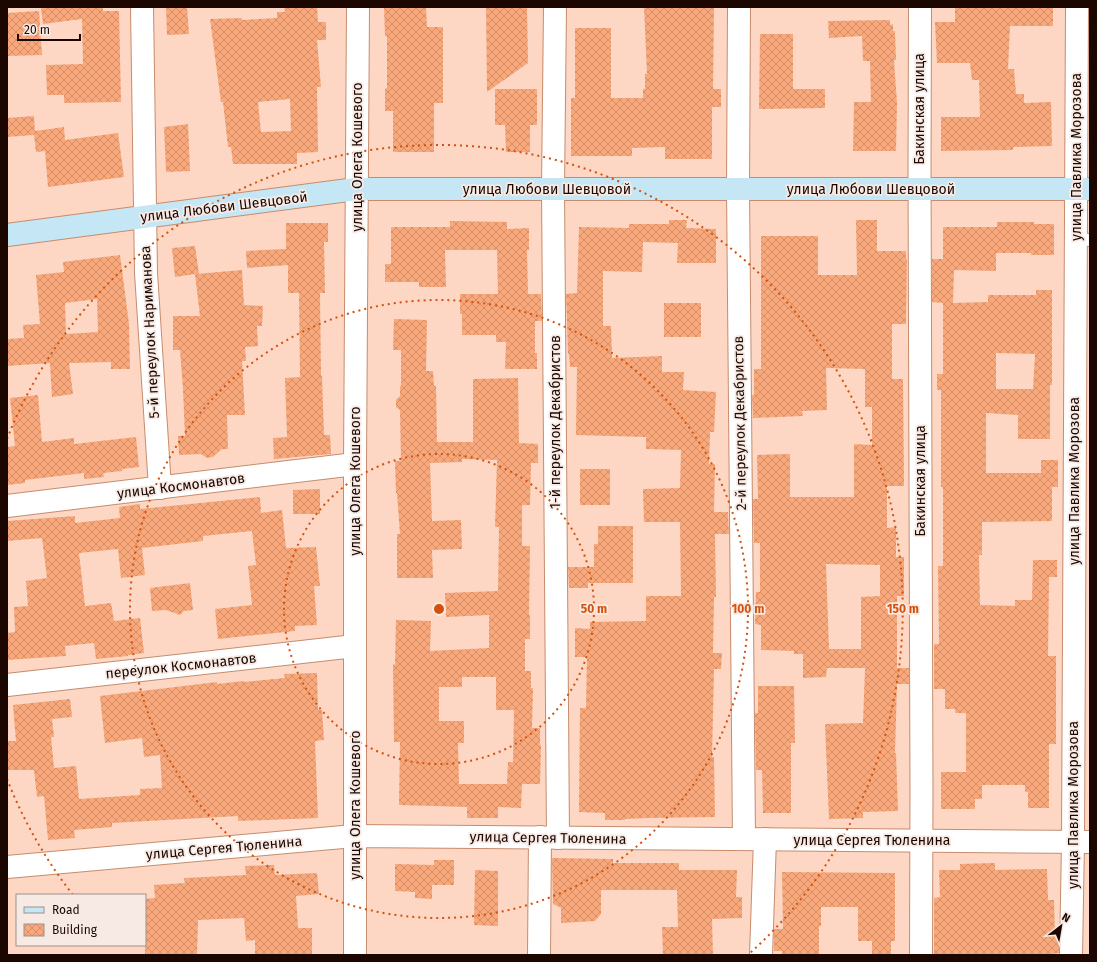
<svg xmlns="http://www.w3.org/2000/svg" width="1097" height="962" font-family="'Fira Sans',sans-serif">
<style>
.building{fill:url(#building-cross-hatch);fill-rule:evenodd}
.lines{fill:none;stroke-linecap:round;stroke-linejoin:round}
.lane-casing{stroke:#c68c6d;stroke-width:14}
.street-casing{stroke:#c68c6d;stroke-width:24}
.secondary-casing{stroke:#c68c6d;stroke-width:24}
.lane{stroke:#fff;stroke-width:12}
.street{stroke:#fff;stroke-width:22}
.secondary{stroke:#c5e7f5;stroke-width:22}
.ring{fill:none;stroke:#d4510b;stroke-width:2;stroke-dasharray:2 4}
.labels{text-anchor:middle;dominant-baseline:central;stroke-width:3.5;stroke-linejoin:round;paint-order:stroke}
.street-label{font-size:14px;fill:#1b0700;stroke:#f7eae4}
.centre{fill:#d4510b;stroke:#f7eae4;stroke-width:2}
.ring-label{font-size:12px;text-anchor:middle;font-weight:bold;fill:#d4510b;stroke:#f7eae4;stroke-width:3.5;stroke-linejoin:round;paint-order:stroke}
</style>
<defs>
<pattern id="building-cross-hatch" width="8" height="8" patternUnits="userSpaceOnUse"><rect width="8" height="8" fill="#f8a87b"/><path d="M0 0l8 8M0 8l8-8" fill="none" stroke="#d48f69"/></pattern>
</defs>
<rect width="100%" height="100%" fill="#fdd7c3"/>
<!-- building -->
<g class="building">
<path d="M41 7H103V11H119L121 102 64 103V95H47L46 65 83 64 82 19 43 24Z"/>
<path d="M166 7H187L189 34 167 35Z"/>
<path d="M284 7H317L318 22H326V40H317L321 87H317L318 152 297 153V164H233L231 147H228L223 102H221L210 19 242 18V20L277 18V12H285ZM290 99 291 131 261 132 258 102Z"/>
<path d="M384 7H426L427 27H443V103H434V152H393V111H385V89L387 88V36H385Z"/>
<path d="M486 7H527L528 63 487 92Z"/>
<path d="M644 7H714L713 89H721V107H712V159H665V147L632 148V156H571V98H575V28H611V98H643V89H645V74H647Z"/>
<path d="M955 7H1053V26H1010L1008 69H1014L1016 94H1024V103L1051 102 1052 146 1013 147V150L941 151V117H980L979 80H972L970 63H937L935 22H955Z"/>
<path d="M39 11 42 55 7 56V13Z"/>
<path d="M890 20V25L893 24V31H895L896 60H894L897 103 896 151H853L854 102H871L870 61H863L862 36 829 38 828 21Z"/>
<path d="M760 34H793V89H825V108L759 109Z"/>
<path d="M495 89H537V125H530V152H506L505 125H495Z"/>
<path d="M34 116 35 131 64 127 65 140 118 133 124 177 48 187 45 151 36 152 34 135 7 137V118Z"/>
<path d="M188 124 190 171 166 172 164 127Z"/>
<path d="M669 220H687L686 228 716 229V263H677L678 243 643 242 642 272 603 271V326H611L612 358 662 356V372H684L683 390 716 392 714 432H710L709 464H715L714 512H728L729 534H715L716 597H714L713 653H722L721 669H714L712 757H714L715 817 647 818 625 819V820H605V813L579 812 580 708H586L587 657H575V628L590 629V622L646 621V596H681L680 522H644L643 489 680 488 681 450 646 449V437L576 435 577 367H570L569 354H568L566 294 577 293 579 227 629 228V224H669Z"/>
<path d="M856 220H877V251H906V259H907L906 324H892V379H903L904 486H887V528L896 527V557H904V596H897V668H909V684H897L895 753H896L898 811 863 812V818L829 819 825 724 863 723 865 668H827L826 677 803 678V654H794V651L761 650V625L755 624 756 592H760V543H754L753 499H758L757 455 790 454V497H854V444L872 445V407H865V369L826 368 827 410 802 411 803 416 753 418 752 395H754V369H761V236H818V275H857ZM826 564 880 565V596L861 597V649H829Z"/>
<path d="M450 221 507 222V229L529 228V250H527L528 294H541L542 321H535V353H537V369H505L506 342H496V335H462V314H460V294H498L497 250H445L446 287H419V282H385V264H391V227H450Z"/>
<path d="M997 222H1034V224H1054V255H1031V253H996V271L954 270 953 303 988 302V295H1036V290H1052V385H1050V439H1018V415L986 413V473H1041V460H1058V487H1052V521L982 522V555H979L980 605 1015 606V600H1032L1033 560H1057V577H1049L1048 656H1056V744H1049V808H1028V792H1025V785H982V799H975V809H941V772H966V713H955V709H945V689H934V644H939L938 566H943V487H941V390H937V374H943V303L932 302V259H943V227H997ZM996 353 1035 354 1033 389H996Z"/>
<path d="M286 223H328V242H324L325 293H320L321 376H322L324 435H330L331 454 274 459 273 438 287 437 285 378 300 377 299 293H288V265L247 268 246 251 286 249Z"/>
<path d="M195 246 199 274H196L242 270 244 305 263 306 262 326H257L258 346 245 347 246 361H242L245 415H227L228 449H222L213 457 207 458 201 454 179 455 178 436H185L183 389 180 350H173V316H200L195 274 175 277 172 248Z"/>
<path d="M120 255 129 324 130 369H111V362L69 363 73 394 52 397 50 363 7 366V339L24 338 23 325 40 324 36 275 64 272 63 262ZM97 299 98 332 66 334 65 303Z"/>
<rect x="664" y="303" width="37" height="34"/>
<path d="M394 319 427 320 426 371H433L434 386H436L437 442H473V379L518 378 519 443 538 444V463H531L530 505H522V546H530L529 615H530V639H525V671H531V688H533L532 728H540V745H541L540 784H507L508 762H513L514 710H496V677H462V687H439V721H464V743H458L459 784H522L521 808 498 807V818H467V807L399 805 400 742H394L393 664 395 665 396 620 431 621 430 651 489 648V615L446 617 445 593 498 591 499 527H495L497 460 462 459V462L430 463 432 521 461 520 462 549 432 550 433 578H397V534H400L397 493H396L395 461H401L400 410 396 407V400L400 396V386H401V350H393Z"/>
<path d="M38 395 42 442 74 438V444L136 437 139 467 122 469V471L103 473 104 477 84 479V473L25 480V483L7 485V447L15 446 10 398Z"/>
<rect x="580" y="469" width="30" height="36"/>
<path d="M320 489V514H293V490Z"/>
<path d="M260 497 261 513 282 510 286 548 316 547 320 586H314L317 625 295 626V631L218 639 215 609 252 605 248 566 256 565 252 531 203 536V541L142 548 145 575 121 578 118 549 79 553 85 606 111 603 114 621 140 618 144 653 128 655V656L96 659 94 643 65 646 66 656 7 660V633L15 632 14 607 28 606 26 581 47 578 42 538 7 541V521L75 516V523L120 518 119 507 140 504V509Z"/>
<path d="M598 526H633V583H588V588H569L568 567H594V544H598Z"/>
<path d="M190 583 193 610 184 611 180 615 166 610 152 611 150 588Z"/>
<path d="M317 673 318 710H322L324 740 315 741 318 818 238 821V816L112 823V827L74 830 75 838 48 840 44 796 37 797 34 770H7V741H16L13 705 70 699 72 717 52 719 54 737H51L54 768 76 766 79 799 140 795V789L162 788 160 755 144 757 142 738 105 743 100 696 217 682V684L244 681V682L285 678 284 674Z"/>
<path d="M758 686H794L795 743H791V813H763L762 770H756L755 713H758Z"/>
<path d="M552 858 613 859V863H679V870H737L736 897H742V918L712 919 713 955H663L662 927H678L677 890H601V914L595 921 561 923V908L553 904Z"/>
<path d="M434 860H454V885H432V899L415 898V892L395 891V864L434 865Z"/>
<path d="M995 863V870L1047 869 1048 900H1054L1055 938 1059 939V953L1052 954V955H1006V954L934 955V898L940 897 939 870H960V864Z"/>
<path d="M274 865 275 875 317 873 319 894 296 896 298 928H312V955H255V940L246 941 244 918 198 920 197 955H145V899L155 898 154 885 185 883 184 878 246 875 245 866Z"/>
<path d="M475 870 498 871V926L474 925Z"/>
<path d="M782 872 895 873V941H891V955H872V941H858V907H821V926H819V955H782V951H774V929H783Z"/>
</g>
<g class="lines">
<defs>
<path id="lane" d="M1075 239 1090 240"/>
<g id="street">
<path d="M142 7 146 273 160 488"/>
<path d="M555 7 553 188 558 838"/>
<path d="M739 7 738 189 744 839"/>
<path d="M920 7C918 323 923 639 921 955"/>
<path d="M7 506 355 464"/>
<path d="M7 685 355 646"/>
<path d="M7 867 354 836 1090 842"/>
<path d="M355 955V464L358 7"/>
<path d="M539 955 540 837"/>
<path d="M761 955 765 839"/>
<path d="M1071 955 1073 842 1077 7"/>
</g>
<path id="secondary" d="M7 235 356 189H1090"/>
</defs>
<!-- lane casing -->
<use href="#lane" class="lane-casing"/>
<!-- street casing -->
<use href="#street" class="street-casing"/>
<!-- secondary casing -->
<use href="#secondary" class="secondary-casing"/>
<!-- lane -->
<use href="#lane" class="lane"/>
<!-- street -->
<use href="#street" class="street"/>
<!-- secondary -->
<use href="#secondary" class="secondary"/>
</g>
<!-- distance rings -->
<g class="ring">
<circle cx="439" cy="609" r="155"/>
<circle cx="439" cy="609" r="309"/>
<path d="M73 895A464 464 0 0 1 7 779M7 439A464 464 0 1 1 749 954"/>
</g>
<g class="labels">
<!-- street labels -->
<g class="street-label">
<text transform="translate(919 109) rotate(-90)">Бакинская улица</text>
<text transform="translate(357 157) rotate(-90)">улица Олега Кошевого</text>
<text transform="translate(1076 157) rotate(-90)">улица Павлика Морозова</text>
<text x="547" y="189">улица Любови Шевцовой</text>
<text x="871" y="189">улица Любови Шевцовой</text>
<text transform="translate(224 207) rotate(-7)">улица Любови Шевцовой</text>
<text transform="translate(150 332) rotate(-93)">5-й переулок Нариманова</text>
<text transform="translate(555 422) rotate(-90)">1-й переулок Декабристов</text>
<text transform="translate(740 423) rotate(-91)">2-й переулок Декабристов</text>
<text transform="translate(355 481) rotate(-90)">улица Олега Кошевого</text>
<text transform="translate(920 481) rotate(-90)">Бакинская улица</text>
<text transform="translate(1074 481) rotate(-90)">улица Павлика Морозова</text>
<text transform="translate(181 486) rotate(-7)">улица Космонавтов</text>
<text transform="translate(181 666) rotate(-6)">переулок Космонавтов</text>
<text transform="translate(355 805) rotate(-90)">улица Олега Кошевого</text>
<text transform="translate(1073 805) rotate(-90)">улица Павлика Морозова</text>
<text transform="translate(548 838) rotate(1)">улица Сергея Тюленина</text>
<text x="872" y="840">улица Сергея Тюленина</text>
<text transform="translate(224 848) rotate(-5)">улица Сергея Тюленина</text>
</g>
</g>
<circle cx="439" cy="609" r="6" class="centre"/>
<g class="ring-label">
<text x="594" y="613">50 m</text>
<text x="748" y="613">100 m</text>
<text x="903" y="613">150 m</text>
</g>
<!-- border -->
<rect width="1097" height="962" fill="none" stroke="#1b0700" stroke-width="16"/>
<!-- legend -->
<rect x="16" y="894" width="130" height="52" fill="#f7eae4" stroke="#9f8f89"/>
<rect x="24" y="907" width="20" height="6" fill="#c5e7f5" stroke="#9f8f89"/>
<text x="52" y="914" font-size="12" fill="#1b0700">Road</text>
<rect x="24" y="924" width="20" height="12" fill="url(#building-cross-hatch)" stroke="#9f8f89"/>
<text x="52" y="934" font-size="12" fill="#1b0700">Building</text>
<!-- north arrow -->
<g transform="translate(1061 926) rotate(31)" stroke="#f7eae4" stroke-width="3" paint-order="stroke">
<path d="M0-3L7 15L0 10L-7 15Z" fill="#1b0700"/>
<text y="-6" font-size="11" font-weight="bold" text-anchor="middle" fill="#1b0700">N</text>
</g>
<!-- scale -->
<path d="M18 34v6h62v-6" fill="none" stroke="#1b0700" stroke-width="2"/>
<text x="24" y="34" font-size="12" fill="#1b0700" stroke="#f7eae4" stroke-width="3" paint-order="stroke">20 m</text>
</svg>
